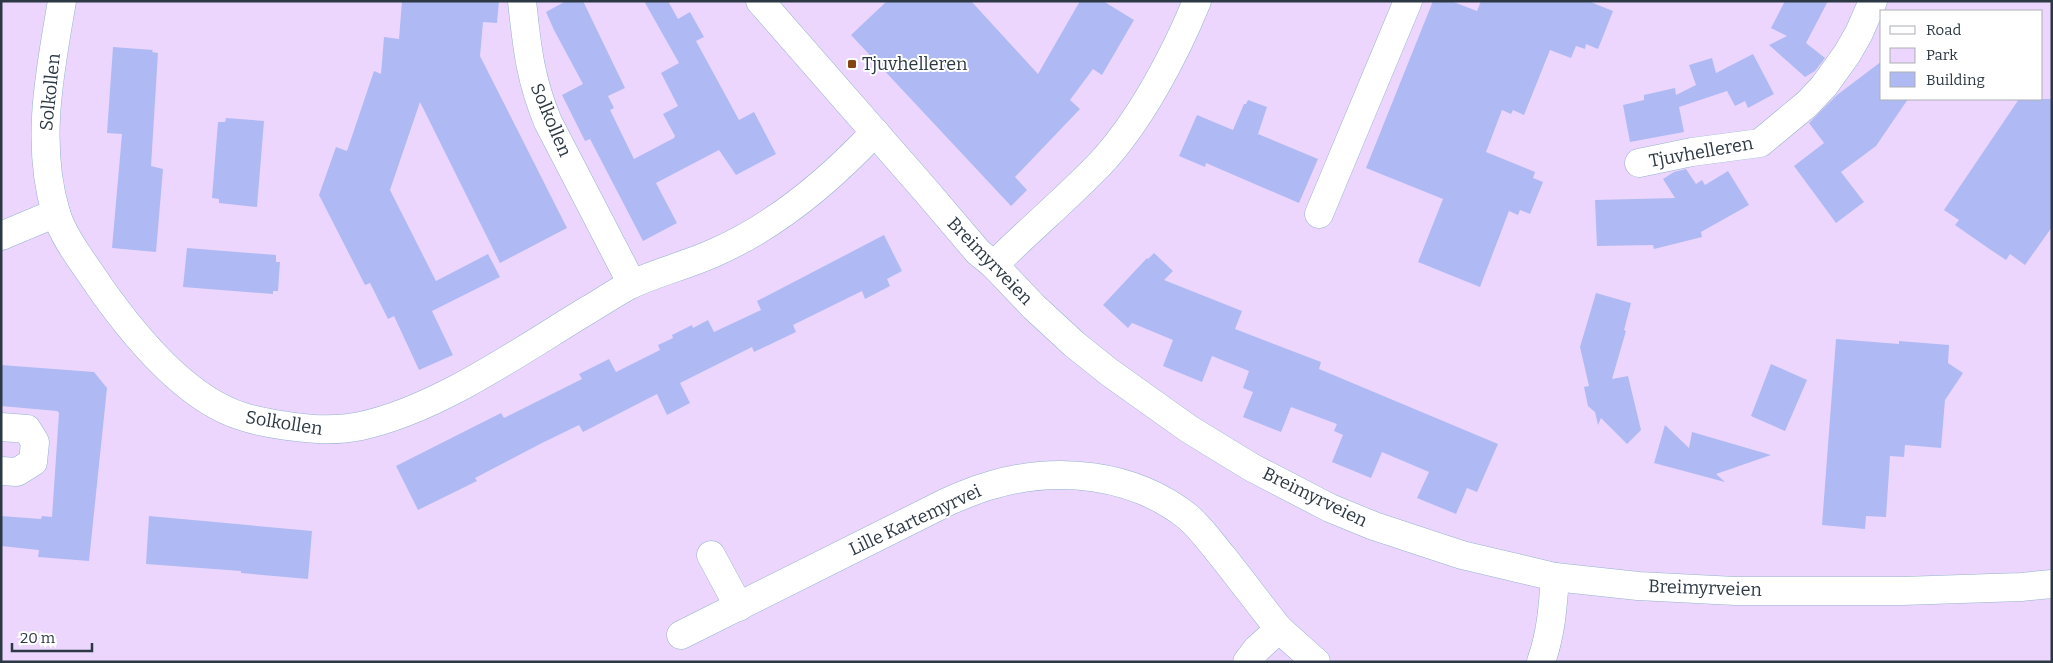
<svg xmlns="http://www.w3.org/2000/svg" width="2053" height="663" font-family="Bitter,serif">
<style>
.green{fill:#ecd6fe;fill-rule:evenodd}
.building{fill:#afbaf4}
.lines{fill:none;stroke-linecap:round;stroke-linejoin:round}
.minor-casing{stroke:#94b3cc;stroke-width:29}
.minor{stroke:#fff;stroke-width:28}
.poi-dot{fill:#854312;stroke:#fff;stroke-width:2}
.labels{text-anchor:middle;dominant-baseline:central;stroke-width:4;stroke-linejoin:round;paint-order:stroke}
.poi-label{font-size:18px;fill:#2c3843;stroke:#fff;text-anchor:start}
.street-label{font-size:18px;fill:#2c3843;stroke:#fff}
</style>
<rect width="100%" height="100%" fill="#f2f9fe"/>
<!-- green -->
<path class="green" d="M1 1H2052V662H1ZM1882 11H2042V99H1882Z"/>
<!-- building -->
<g class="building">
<path d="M402 1H499L497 23 483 22 480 56 567 228 500 263 420 102 390 190 436 281 488 254 500 277 432 311 453 355 419 370 394 316 388 319 370 283 365 285 319 195 336 147 347 151 374 71 381 74 384 37 399 39Z"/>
<path d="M566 1H583L625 88 608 96 614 108 610 110 634 159 674 138 675 136 663 114 678 106 661 73 679 63 644 1H668L678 19 690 12 704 37 696 41 739 120 754 112 776 154 736 175 719 150 656 183 677 223 643 241 590 139 585 141 562 95 583 84 554 30 546 12Z"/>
<path d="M887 1H971L1038 74 1080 1H1103L1134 20 1102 75 1093 69 1070 100 1080 109 1015 177 1027 190 1011 206 851 35Z"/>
<path d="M1433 1H1451L1477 11 1481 1H1588L1613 11 1598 49 1586 44 1585 49 1576 46 1571 58 1550 50 1524 115 1513 110 1511 114 1502 110 1486 152 1535 172 1533 178 1543 182 1530 214 1520 210 1518 215 1509 211 1480 287 1418 262 1443 199 1366 168Z"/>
<path d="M1785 1H1828L1806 43 1825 58 1815 71 1805 77 1769 45 1787 36 1771 28Z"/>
<path d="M113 47 153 50 152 52 158 53 151 166 163 169 156 252 112 248 122 134 107 133Z"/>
<path d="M1753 54 1774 94 1748 108 1745 101 1735 106 1727 91 1679 107 1684 132 1630 142 1623 105 1644 100V95L1675 88 1676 95 1696 85 1689 65 1712 58 1716 73Z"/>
<path d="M1882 61V99H1908L1876 146 1841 172 1864 202 1836 223 1794 166 1824 143 1809 123 1837 95Z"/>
<path d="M2019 99H2052V227L2025 265 2010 254 2006 260 1988 248 1955 225 1959 220 1944 210Z"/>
<path d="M1248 100 1267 107 1258 134 1318 159 1299 203 1206 163 1205 167 1179 156 1197 115 1233 130 1244 104H1246Z"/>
<path d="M226 118 264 121 257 207 219 203V199L212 198 218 122H225Z"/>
<path d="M1686 169 1696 184 1702 180 1705 185 1728 171 1749 205 1701 232 1702 237 1654 249 1653 245 1597 246 1595 200 1675 198 1663 179 1674 172Z"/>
<path d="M884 235 902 271 887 279 890 286 865 299 862 291 793 325 796 332 754 352 752 347 680 383 690 403 667 415 657 394 583 432 579 425 542 443 475 478 477 481 418 510 396 466 501 413 504 418 582 379 579 374 609 359 616 372 660 350 658 345 673 338 672 335 692 325 693 328 708 320 714 332 761 310 757 301Z"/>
<path d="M187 248 276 255V262H280L278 291H273V294L183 287Z"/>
<path d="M1154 253 1173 271 1164 280 1242 311 1235 329 1321 362 1319 369 1498 444 1477 492 1467 488 1456 514 1417 498 1429 472 1382 452 1371 478 1332 462 1343 435 1334 431 1337 424 1291 407 1281 432 1243 417 1253 392 1243 388 1249 371 1212 356 1202 382 1163 366 1173 340 1132 323 1128 328 1103 305 1147 258 1148 259Z"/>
<path d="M1596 293 1631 303 1624 330 1626 331 1612 379 1628 376 1641 430 1627 444 1601 418 1598 425 1595 412 1588 406 1584 387 1589 386 1580 347Z"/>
<path d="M1836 339 1899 344V341L1949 345 1948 363 1963 373 1945 400 1941 448 1905 445 1904 457 1890 456 1886 517 1866 516 1865 529 1822 525Z"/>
<path d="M1771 364 1807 380 1785 431 1751 416Z"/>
<path d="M1 365 94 372 107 388 89 561 38 557 39 550 1 546V516L41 519 42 516 52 517 59 413 57 411 1 406Z"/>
<path d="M1665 425 1689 448 1692 432 1771 455 1716 474 1725 482 1654 463Z"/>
<path d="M149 516 312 531 308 579 241 573V571L146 564Z"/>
</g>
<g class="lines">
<defs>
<g id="minor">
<path d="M62 1C50 71 35 143 56 213 64 239 84 263 99 286 132 333 184 398 241 416 256 421 272 424 288 426 313 430 337 431 361 426 439 409 520 351 588 310 602 302 616 292 630 285 657 272 688 265 716 252 777 225 829 181 875 132"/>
<path d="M522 1C527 47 530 79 548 122L632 284"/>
<path d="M760 1 927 192 978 252 994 265 1034 307 1074 344 1109 372 1189 429 1251 467 1330 508 1374 526 1462 555 1555 577 1638 586 1735 591H1902L2021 587 2052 584"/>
<path d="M1639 163 1692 152 1760 143 1807 104 1824 86 1847 54 1859 33 1873 1"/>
<path d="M1319 214 1408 1"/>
<path d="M1 236 56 213"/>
<path d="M994 265C1028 231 1065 200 1099 165 1139 123 1175 55 1197 1"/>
<path d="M1 427 27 429 35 442 33 462 17 472 1 471"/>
<path d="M711 555 739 607"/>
<path d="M681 635 949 501C963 495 977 489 992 485 1057 466 1133 473 1188 517 1201 528 1212 544 1223 557 1242 581 1260 605 1279 629"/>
<path d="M1247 662 1257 649 1279 629 1316 662"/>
<path d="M1541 662C1551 634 1553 606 1555 577"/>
</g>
</defs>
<!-- minor casing -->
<use href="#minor" class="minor-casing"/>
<!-- minor -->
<use href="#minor" class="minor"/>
</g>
<!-- markers -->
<rect class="poi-dot" x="847" y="59" width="10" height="10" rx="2.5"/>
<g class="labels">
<!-- poi labels -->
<g class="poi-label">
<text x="862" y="64">Tjuvhelleren</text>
</g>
<!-- street labels -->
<g class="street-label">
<text transform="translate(50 92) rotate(-84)">Solkollen</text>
<text transform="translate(551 120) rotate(67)">Solkollen</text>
<text transform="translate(1701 152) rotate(-10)">Tjuvhelleren</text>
<text transform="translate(990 261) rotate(46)">Breimyrveien</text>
<text transform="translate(284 423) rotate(9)">Solkollen</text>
<text transform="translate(1315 497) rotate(26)">Breimyrveien</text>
<text transform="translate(915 520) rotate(-25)">Lille Kartemyrvei</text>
<text transform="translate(1705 588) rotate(2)">Breimyrveien</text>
</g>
</g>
<!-- border -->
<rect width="2053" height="663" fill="none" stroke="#2c3843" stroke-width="5"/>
<!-- legend -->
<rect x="1880" y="10" width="162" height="90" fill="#ffffff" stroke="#abafb4"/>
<rect x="1890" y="26" width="25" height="8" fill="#ffffff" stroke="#abafb4"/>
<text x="1926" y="35" font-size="15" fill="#2c3843">Road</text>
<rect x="1890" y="48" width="25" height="15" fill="#ecd6fe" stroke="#abafb4"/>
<text x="1926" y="60" font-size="15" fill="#2c3843">Park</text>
<rect x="1890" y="72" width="25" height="15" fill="#afbaf4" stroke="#abafb4"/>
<text x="1926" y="85" font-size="15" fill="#2c3843">Building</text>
<!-- scale -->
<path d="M12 643v8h80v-8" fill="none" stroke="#2c3843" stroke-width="2.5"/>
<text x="20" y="643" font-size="15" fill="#2c3843" stroke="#ffffff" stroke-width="4" paint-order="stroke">20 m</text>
</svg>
